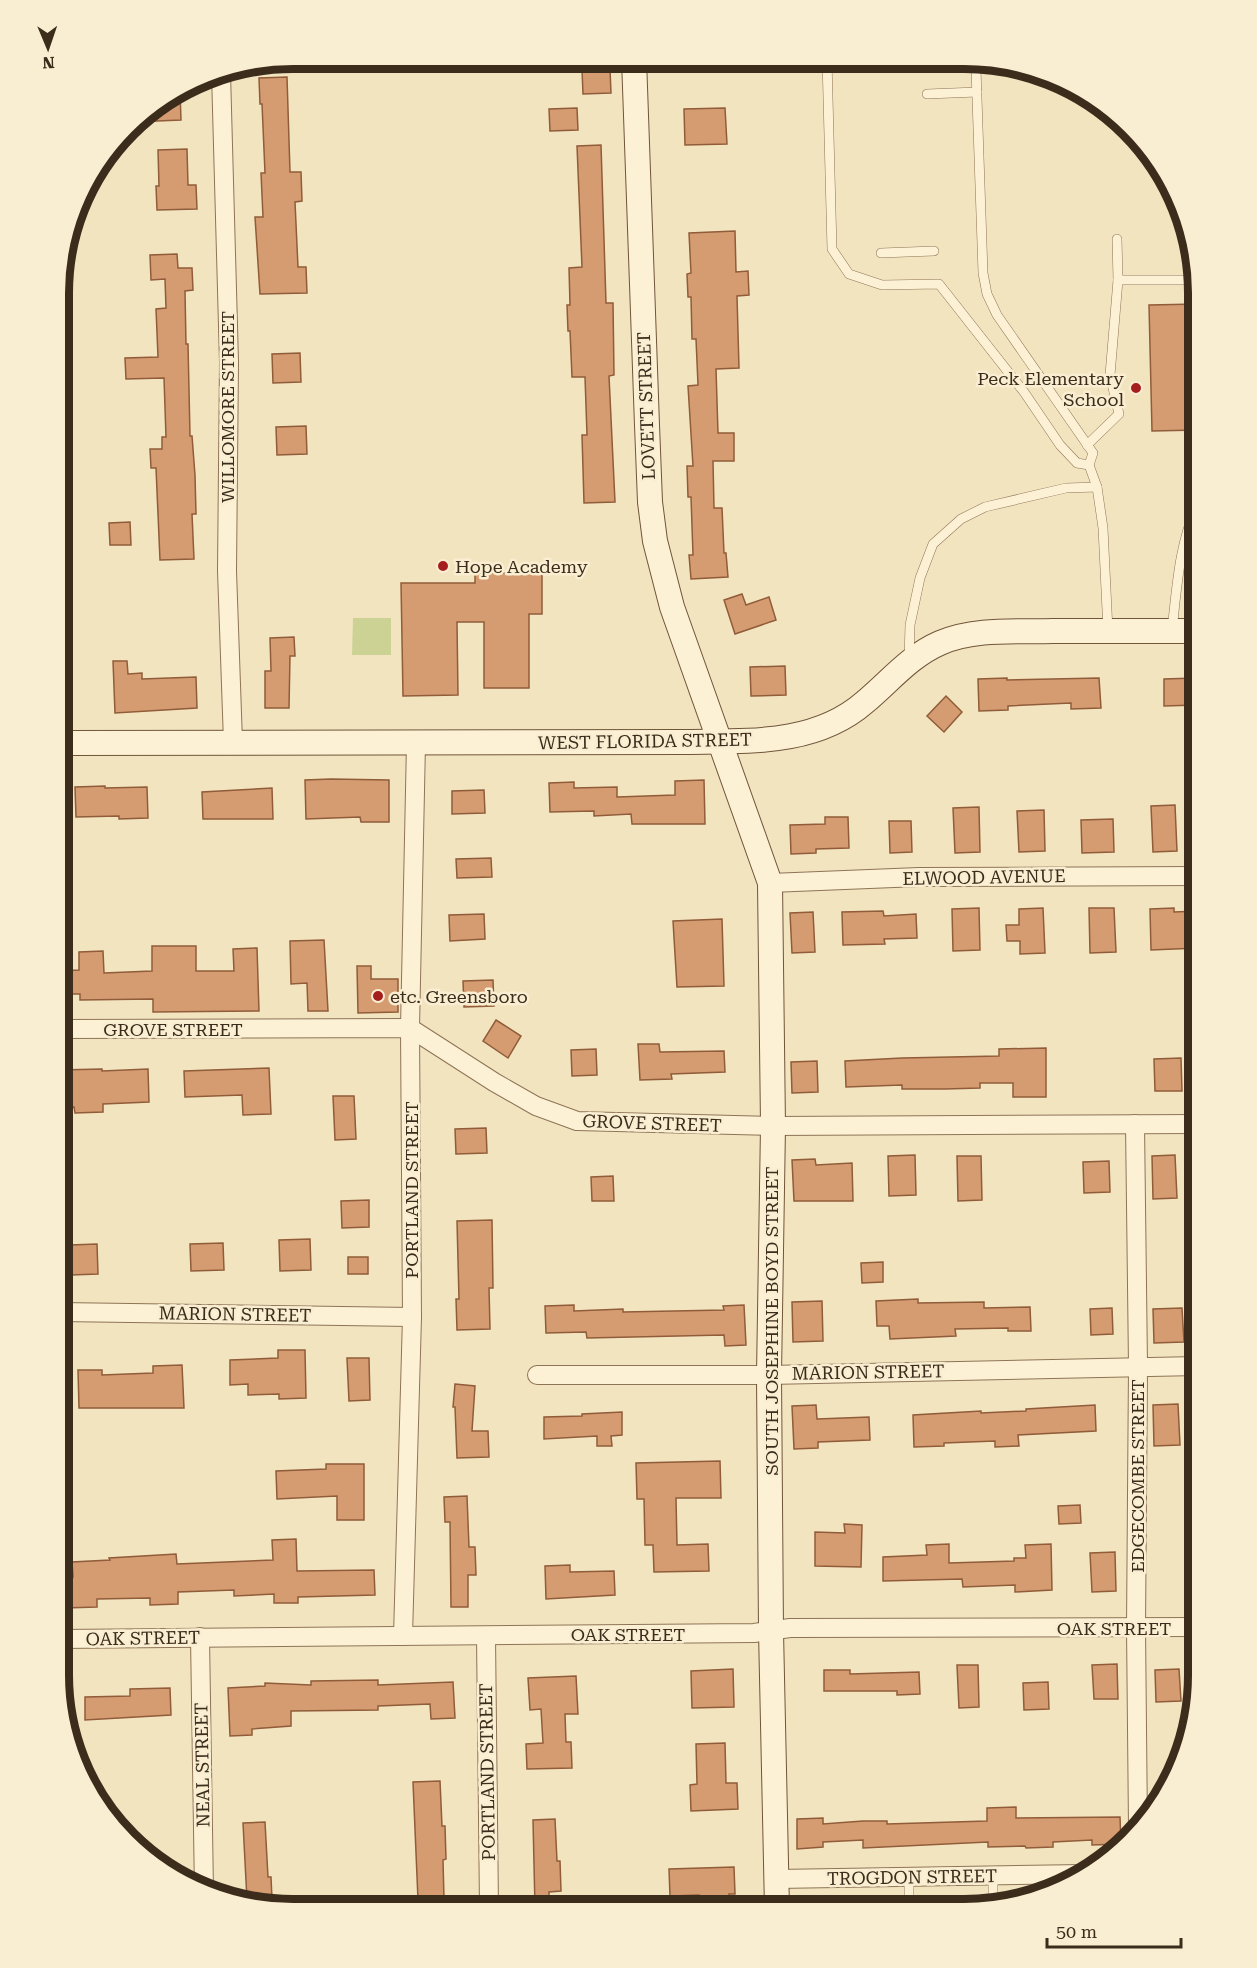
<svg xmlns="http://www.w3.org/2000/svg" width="1257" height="1968" font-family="'Roboto Serif',serif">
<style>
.green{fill:#cbd293}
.building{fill:#d59c72;stroke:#905c39;stroke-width:1.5}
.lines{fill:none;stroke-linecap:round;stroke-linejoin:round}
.lane-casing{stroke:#8e7456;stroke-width:10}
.street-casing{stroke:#8e7456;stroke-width:20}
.secondary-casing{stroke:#705539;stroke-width:26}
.lane{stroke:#fcf1d5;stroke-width:9}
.street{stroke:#fcf1d5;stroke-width:18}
.secondary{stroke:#fcf1d5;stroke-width:24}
.poi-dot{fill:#a51f1f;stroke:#f9eed1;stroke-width:2}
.labels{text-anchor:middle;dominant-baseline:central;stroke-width:5;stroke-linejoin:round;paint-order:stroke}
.poi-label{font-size:18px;fill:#3c2c1c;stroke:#f9eed1;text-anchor:start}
.street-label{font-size:18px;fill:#3c2c1c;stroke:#f9eed1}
.rim{fill:none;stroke:#3c2c1c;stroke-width:8}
</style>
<rect width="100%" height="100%" fill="#f3e4c0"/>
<!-- green -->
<path class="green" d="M353 618H391V655H352Z"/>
<!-- building -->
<g class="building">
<path d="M610 69 611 93 583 94 582 70Z"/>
<path d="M287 77 290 172H301L302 201 295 202 298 267H306L307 293 260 294 255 217H263L261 173H265L262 104H260L259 78Z"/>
<path d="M180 91 181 120 134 122 138 117Z"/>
<path d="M577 108 578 130 550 131 549 109Z"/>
<path d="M725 108 727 144 685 145 684 109Z"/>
<path d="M601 145 606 303H613L614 375 609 376 615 502 584 503 582 435H587L585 377H572L570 331H568L567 305H570L569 268 582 267 577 146Z"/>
<path d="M187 149 188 185H196L197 209 157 210 156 186H159L158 150Z"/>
<path d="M735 231 736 272 748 271 749 295 737 296 739 368 716 369 718 433H734V461H713L714 508H722L724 553H726L728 577 691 579 689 555H693L691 497H688L687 466H693L688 386 698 385 696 339H692L691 297H688L687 274 691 273 689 233Z"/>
<path d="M177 254 178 268H192L193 290 185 291 186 344H188L190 436H192L195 475 196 514H192L194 559 160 560 156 468H151L150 449H162V437H166L164 378 126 379 125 358 158 357 156 309 166 308 165 279 151 280 150 255Z"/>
<path d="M1198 304V430L1152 431 1149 305Z"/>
<path d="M300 353 301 382 273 383 272 354Z"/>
<path d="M306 426 307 454 277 455 276 427Z"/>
<path d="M130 522 131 545H110L109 523Z"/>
<path d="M475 573H542V614H529V688H484V622H457L458 695 403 696 401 583H475Z"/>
<path d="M742 594 746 605 769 597 776 620 735 634 724 600Z"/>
<path d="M294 637 295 656H290L289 708H265V671H271L270 638Z"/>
<path d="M113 661H127L128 674 142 673V679L196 677 197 708 115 713Z"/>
<path d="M785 666 786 695 751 696 750 667Z"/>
<path d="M1007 678V680L1099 678 1101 708 1071 709V703L1008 706V710L979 711 978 679Z"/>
<path d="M1195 678 1196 705 1164 706V679Z"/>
<path d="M946 696 962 712 944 732 927 716Z"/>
<path d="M331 779 389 780V822H361L360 817 306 819 305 780Z"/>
<path d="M704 780 705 824H632L631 814 594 816V811L550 812 549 783 574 782V788L617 787V797L675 795V781Z"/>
<path d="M105 786V788L147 787 148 818 119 819V816L76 817 75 787Z"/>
<path d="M272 788 273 819H203L202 792Z"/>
<path d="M484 790 485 813 452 814V791Z"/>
<path d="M1175 805 1177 851 1153 852 1151 806Z"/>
<path d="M979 807 980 852 955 853 953 808Z"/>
<path d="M1044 810 1045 851 1019 852 1017 811Z"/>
<path d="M825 817H848L849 848 816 849V853L791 854 790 825 825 824Z"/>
<path d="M1113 819 1114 852 1082 853 1081 820Z"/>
<path d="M889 821H911L912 852 890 853Z"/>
<path d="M491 858 492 877 457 878 456 859Z"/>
<path d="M979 908 980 950 953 951 952 909Z"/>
<path d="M1043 908 1045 953 1020 954V941H1007L1006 925H1019V909Z"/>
<path d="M1089 908H1114L1116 952 1090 953Z"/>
<path d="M1174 908V912L1198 911V948L1151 950 1150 909Z"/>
<path d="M883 911 884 916 916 914 917 938 884 939 885 944 843 945 842 912Z"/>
<path d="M813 912 815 952 792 953 790 913Z"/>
<path d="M484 914 485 939 450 941 449 915Z"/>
<path d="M722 919 724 986 677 987 673 921Z"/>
<path d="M324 940 328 1011H308L307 983 291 984 290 941Z"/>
<path d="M152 946H196V971H234L233 949 257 948 259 1011 153 1012V999L80 1000V994H59V971L79 970V952L103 951 104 973 152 971Z"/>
<path d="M357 966H371V979H398V1012L358 1013Z"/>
<path d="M493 980 494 1006 464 1007 463 981Z"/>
<path d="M496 1020 521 1036 508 1058 483 1041Z"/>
<path d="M638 1044H659L660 1052 724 1051 725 1072 671 1074 672 1079 640 1080Z"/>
<path d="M1046 1048V1097H1013V1083H980V1088L945 1089H902V1085L846 1087 845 1061 902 1058 999 1056V1049Z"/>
<path d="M596 1049 597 1075 572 1076 571 1050Z"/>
<path d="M1181 1058 1182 1091H1155L1154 1059Z"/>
<path d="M817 1061 818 1092 792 1093 791 1062Z"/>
<path d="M269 1068 271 1114 243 1115 242 1095 185 1097 184 1071Z"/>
<path d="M102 1069V1071L148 1069 149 1102 103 1104V1112L75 1113 74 1107 59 1108V1070Z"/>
<path d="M333 1096H354L356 1139 335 1140Z"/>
<path d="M486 1128 487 1153 456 1154 455 1129Z"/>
<path d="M915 1155 916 1195 889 1196 888 1156Z"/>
<path d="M1175 1155 1177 1198 1153 1199 1152 1156Z"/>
<path d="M957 1156H981L982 1200 958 1201Z"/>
<path d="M815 1159 816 1165 852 1163 853 1201H794L792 1160Z"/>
<path d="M1109 1161 1110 1192 1084 1193 1083 1162Z"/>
<path d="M613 1176 614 1201H592L591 1177Z"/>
<path d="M369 1200V1227L342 1228 341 1201Z"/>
<path d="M492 1220 493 1288H489L490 1329 457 1330 456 1299H459L457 1221Z"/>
<path d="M310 1239 311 1270 280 1271 279 1240Z"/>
<path d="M223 1243 224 1270 191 1271 190 1244Z"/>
<path d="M97 1244 98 1274 71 1275 70 1245Z"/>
<rect x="348" y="1257" width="20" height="17"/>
<path d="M883 1262V1282L862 1283 861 1263Z"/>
<path d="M918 1299V1303L984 1302V1308L1030 1307 1031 1331H1008V1328L955 1329 956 1336 890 1339 889 1326H877L876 1301Z"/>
<path d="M822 1301 823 1341 793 1342 792 1302Z"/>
<path d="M574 1305V1311L623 1309V1312L724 1310 723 1306 744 1305 746 1345 725 1346 724 1335 587 1338 586 1332 546 1333 545 1306Z"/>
<path d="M1112 1308 1113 1334 1091 1335 1090 1309Z"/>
<path d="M1182 1308 1184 1342 1154 1343 1153 1309Z"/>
<path d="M278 1350H305L306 1398 279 1399V1394L248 1395V1384L230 1385V1360L278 1358Z"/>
<path d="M347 1358H369L370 1400 349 1401Z"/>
<path d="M182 1365 184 1408H79L78 1370H102V1375L153 1373V1366Z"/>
<path d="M455 1384 475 1386 472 1431H488L489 1457 457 1458 455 1407H453Z"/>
<path d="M1178 1404 1180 1445 1154 1446 1153 1405Z"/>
<path d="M816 1405 817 1419 869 1417 870 1440 818 1442V1448L794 1449 792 1406Z"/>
<path d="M1095 1405 1096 1431 1018 1435 1019 1446 995 1447V1441L944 1443V1446L914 1447 913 1415 981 1411V1413L1026 1411V1409Z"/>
<path d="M622 1412V1435L611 1436 612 1446H597V1436L544 1439V1417L582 1416V1414Z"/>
<path d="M720 1461 721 1498H676L677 1545 708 1544 709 1571 654 1572 653 1545H645L644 1499H637L636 1463Z"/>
<path d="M326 1464H364V1520H337V1496L277 1499 276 1471 326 1469Z"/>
<path d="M467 1496 469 1547H475L476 1575H468V1607H451L450 1522H445L444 1497Z"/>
<path d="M1080 1505 1081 1523 1059 1524 1058 1506Z"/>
<path d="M844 1524 862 1525 861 1567 815 1566V1532L845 1533Z"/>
<path d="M296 1539 297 1571 374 1570 375 1595 298 1597V1603H274V1594L234 1596V1590L178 1592V1604L150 1605V1598L97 1599V1607L64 1608 63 1577H73L72 1562 110 1560 109 1558 176 1554 177 1564 273 1560 272 1540Z"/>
<path d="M949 1544V1563L1014 1561V1558H1026L1025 1545 1051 1544 1052 1590 1015 1592V1585L963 1587 962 1579 883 1581V1557L927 1555 926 1545Z"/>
<path d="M1115 1552 1116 1591 1092 1592 1090 1553Z"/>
<path d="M570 1565V1572L614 1571 615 1595 546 1599 545 1566Z"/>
<path d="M1117 1664 1118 1699H1094L1092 1665Z"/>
<path d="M957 1665H978L979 1707 959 1708Z"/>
<path d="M733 1669 734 1707 692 1708 691 1671Z"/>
<path d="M1179 1669 1181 1701 1156 1702 1155 1670Z"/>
<path d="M824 1670H850V1674L919 1672 920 1694 897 1695V1691H824Z"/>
<path d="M576 1676 578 1714H565L566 1742H571L572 1768 527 1769 526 1744 543 1743 541 1709 530 1710 528 1678Z"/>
<path d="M378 1680V1685L453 1682 455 1718 431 1719 430 1704 378 1706V1710L291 1711V1726L252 1729V1735L230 1736 228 1688 265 1686V1683L311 1685V1681Z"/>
<path d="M1048 1682 1049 1709 1024 1710 1023 1683Z"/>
<path d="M170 1688 171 1715 85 1720V1697L130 1696V1689Z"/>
<path d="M725 1743 726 1783H737L738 1809 691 1811 690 1785 697 1784 696 1744Z"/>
<path d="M440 1781 442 1826H445L446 1859 443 1860 444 1899 418 1900 413 1782Z"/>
<path d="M1016 1807V1818L1120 1817 1121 1844 1092 1845V1840L1053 1842V1847L1026 1848 1025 1846 988 1847V1842L863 1848V1840L823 1842V1847L797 1849V1819L823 1818V1824L863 1821H887V1824L987 1821V1808Z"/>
<path d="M555 1819 557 1861H560L561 1891 549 1892V1908H535L533 1820Z"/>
<path d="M265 1822 268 1877H271L272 1899 247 1900 243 1823Z"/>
<path d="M734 1867 735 1894H729V1909H700L699 1895 670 1896 669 1869Z"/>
</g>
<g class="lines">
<defs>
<g id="lane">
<path d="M827 60 832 249 849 274 882 285 939 284 1024 392 1060 445 1077 463 1089 465 1093 453 997 315 987 294 983 273 976 69 973 60"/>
<path d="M927 94 977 92"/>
<path d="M881 253 934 251"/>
<path d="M1118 280H1196"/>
<path d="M1087 445 1119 414 1110 375 1118 280 1117 239"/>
<path d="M1089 465 1097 487"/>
<path d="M1172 630C1177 587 1179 543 1198 504"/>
<path d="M909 659 910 625 920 578 933 544 961 519 985 507 1066 488 1097 487 1103 528 1108 631"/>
<path d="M993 1904V1876"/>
<path d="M909 1909V1877"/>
</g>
<g id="street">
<path d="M221 73 229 362 227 571 233 742"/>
<path d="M770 883 919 877 1198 876"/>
<path d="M59 1029 410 1028 494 1082 536 1106 577 1121 773 1126 1198 1124"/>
<path d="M1135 1124 1138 1366 1136 1628 1138 1828"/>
<path d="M59 1312 412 1317"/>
<path d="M537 1375H769L1198 1366"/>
<path d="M403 1636 412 1317 410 1028 416 743"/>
<path d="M486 1636 489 1908"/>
<path d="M200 1637 204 1892"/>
<path d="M59 1639 754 1633 790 1628 1198 1627"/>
<path d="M777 1879 1084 1874"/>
</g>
<g id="secondary">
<path d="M634 59 647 425 650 502 655 541 672 607 770 883 773 1126 769 1375 771 1631 777 1909"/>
<path d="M60 743 688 742C749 741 816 745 865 702 890 681 910 656 940 643 974 628 1016 632 1053 631 1101 631 1150 631 1198 631"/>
</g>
</defs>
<!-- lane casing -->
<use href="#lane" class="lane-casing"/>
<!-- street casing -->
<use href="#street" class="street-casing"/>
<!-- secondary casing -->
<use href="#secondary" class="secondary-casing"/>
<!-- lane -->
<use href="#lane" class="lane"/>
<!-- street -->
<use href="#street" class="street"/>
<!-- secondary -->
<use href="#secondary" class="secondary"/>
</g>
<!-- markers -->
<g class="poi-dot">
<circle cx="1136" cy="388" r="6"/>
<circle cx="443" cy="566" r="6"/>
<circle cx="378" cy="996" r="6"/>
</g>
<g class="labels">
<!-- poi labels -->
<g class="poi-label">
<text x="1124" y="378" text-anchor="end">Peck Elementary<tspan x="1124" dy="21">School</tspan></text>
<text x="455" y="566">Hope Academy</text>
<text x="390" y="996">etc. Greensboro</text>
</g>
<!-- street labels -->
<g class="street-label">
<text transform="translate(646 406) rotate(-92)">LOVETT STREET</text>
<text transform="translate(227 407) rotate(-90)">WILLOMORE STREET</text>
<text transform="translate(645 741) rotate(-1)">WEST FLORIDA STREET</text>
<text transform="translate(984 877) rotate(-1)">ELWOOD AVENUE</text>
<text x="173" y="1029">GROVE STREET</text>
<text transform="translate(652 1123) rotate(2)">GROVE STREET</text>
<text transform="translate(411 1190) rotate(-90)">PORTLAND STREET</text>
<text transform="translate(235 1314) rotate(1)">MARION STREET</text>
<text transform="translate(771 1321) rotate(-90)">SOUTH JOSEPHINE BOYD STREET</text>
<text transform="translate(868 1372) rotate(-1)">MARION STREET</text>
<text transform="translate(1137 1476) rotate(-90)">EDGECOMBE STREET</text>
<text x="1114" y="1628">OAK STREET</text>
<text x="628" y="1634">OAK STREET</text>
<text transform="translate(143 1638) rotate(-1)">OAK STREET</text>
<text transform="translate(202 1765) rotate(-91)">NEAL STREET</text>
<text transform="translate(487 1772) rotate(-91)">PORTLAND STREET</text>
<text transform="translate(912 1877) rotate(-1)">TROGDON STREET</text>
</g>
</g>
<!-- crop -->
<path d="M0 0H1257V1968H0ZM293 69H964A224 224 0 0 1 1188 293V1675A224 224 0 0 1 964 1899H293A224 224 0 0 1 69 1675V293A224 224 0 0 1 293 69Z" fill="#f9eed1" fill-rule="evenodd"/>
<path class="rim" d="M293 69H964A224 224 0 0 1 1188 293V1675A224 224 0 0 1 964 1899H293A224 224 0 0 1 69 1675V293A224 224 0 0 1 293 69Z"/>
<!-- north arrow -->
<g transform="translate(48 48) rotate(178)" stroke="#f9eed1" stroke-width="4.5" paint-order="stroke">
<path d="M0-4.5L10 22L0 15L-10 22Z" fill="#3c2c1c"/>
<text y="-9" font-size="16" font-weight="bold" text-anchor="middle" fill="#3c2c1c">N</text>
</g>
<!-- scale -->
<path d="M1047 1938v9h134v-9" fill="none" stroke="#3c2c1c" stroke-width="3"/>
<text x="1056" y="1938" font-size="18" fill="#3c2c1c" stroke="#f9eed1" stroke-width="4.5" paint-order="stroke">50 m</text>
</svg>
